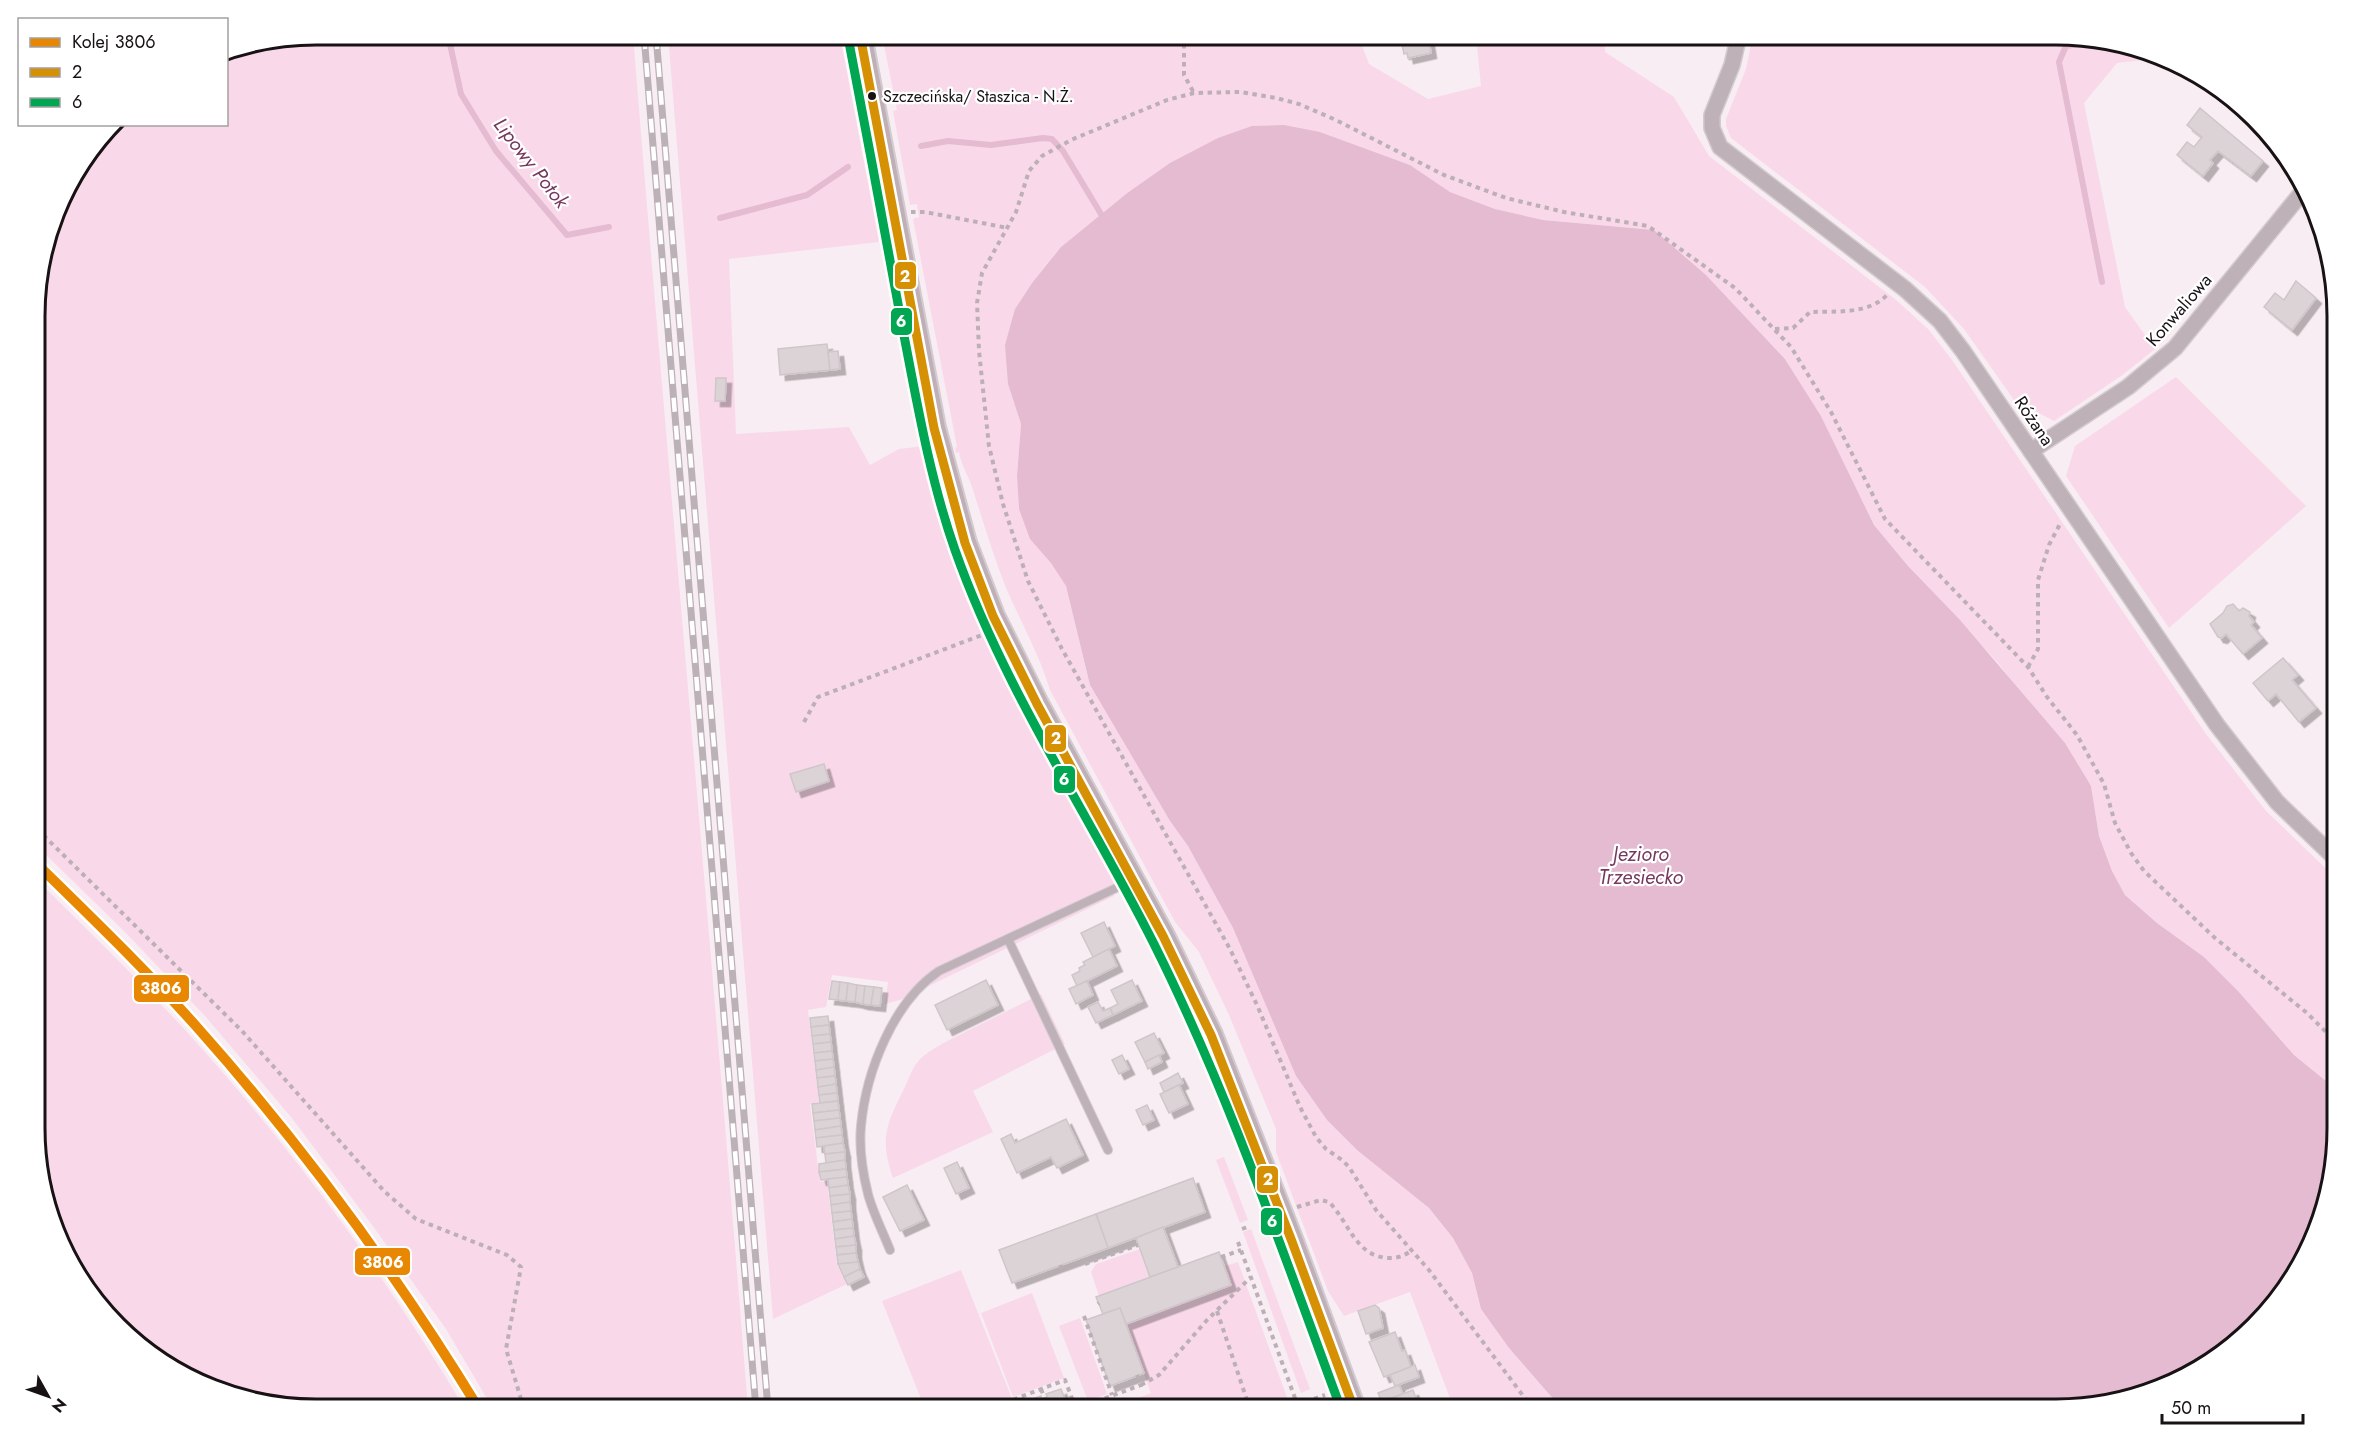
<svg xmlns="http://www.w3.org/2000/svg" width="2372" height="1444" font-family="Jost,sans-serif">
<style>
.green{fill:#f9d9e9}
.water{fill:#e4bbd1}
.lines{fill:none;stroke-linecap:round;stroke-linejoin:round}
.stream{stroke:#e4bbd1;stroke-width:6}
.building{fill:#dcd3d7;stroke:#cfc6ca;stroke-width:1.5;filter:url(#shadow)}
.lane-casing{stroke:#d3cbcf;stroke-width:10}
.street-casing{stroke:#d3cbcf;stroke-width:18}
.secondary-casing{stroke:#d3cbcf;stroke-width:26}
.path{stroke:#bcb0b6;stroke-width:4;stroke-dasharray:4.5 4.5;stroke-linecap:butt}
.lane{stroke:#beb1b8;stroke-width:8}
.street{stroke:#beb1b8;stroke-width:15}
.secondary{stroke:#beb0b6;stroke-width:22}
.rail-casing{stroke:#bcb1b6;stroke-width:7}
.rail{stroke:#fff;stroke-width:4.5;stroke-dasharray:14;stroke-linecap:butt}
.bus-1-casing{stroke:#fff;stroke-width:14}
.bus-2-casing{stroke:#fff;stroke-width:14}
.bus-1{stroke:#d69003;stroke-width:9}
.bus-2{stroke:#00a651;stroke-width:9}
.rail-1-casing{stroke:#fff;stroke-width:15}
.rail-1{stroke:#e88802;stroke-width:10}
.bus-dot{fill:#181215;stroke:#fff;stroke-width:2}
.labels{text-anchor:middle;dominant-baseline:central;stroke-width:4.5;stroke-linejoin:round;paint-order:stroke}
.bus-label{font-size:16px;fill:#181215;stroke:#fff;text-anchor:start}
.street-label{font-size:18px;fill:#181215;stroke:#fff}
.water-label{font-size:20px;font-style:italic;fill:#77375e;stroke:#fff}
.rim{fill:none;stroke:#181215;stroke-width:3}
.line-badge{stroke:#fff;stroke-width:2}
.badge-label{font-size:16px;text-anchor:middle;font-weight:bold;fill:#fff}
</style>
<defs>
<filter id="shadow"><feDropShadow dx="5.5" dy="5.5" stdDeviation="0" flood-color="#0004"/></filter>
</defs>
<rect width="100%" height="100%" fill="#f8edf2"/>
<!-- green -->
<g class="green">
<path d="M316 35H633C670 493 712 951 748 1409H493L446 1329 375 1229 291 1117 205 1016 123 930 37 846V279L64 191 115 125 226 124 227 52Z"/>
<path d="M668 35H840L879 242 729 259 736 434 849 427 870 465 899 449 924 446C937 506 955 564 980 620 1018 708 1068 791 1114 875V896L900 1000 885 1004 888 982 832 975 826 1007 808 1010 819 1102 810 1104 820 1182 827 1181 837 1265 847 1284 773 1319Z"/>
<path d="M882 35H1358L1369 64 1428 99 1481 86 1476 36 1605 35V52L1674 97 1709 156 1896 300 1929 330 1952 360 2206 734 2266 811 2337 879V1090L2294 1055 2238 991 2204 957 2157 923 2125 895 2112 871 2099 836 2091 786 1998 663 1908 566 1874 525 1821 416 1785 359 1706 275 1654 230 1543 220 1495 209 1450 192 1410 165 1320 132 1126 194 1061 247 1032 283 1015 309 1008 384 1021 424 1017 476 1019 509 1066 586 1090 685 1170 821 1188 846 1233 928 1296 1076 1327 1120 1357 1150 1429 1208 1453 1238 1472 1273 1481 1309 1509 1348 1562 1409H1454L1410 1292 1344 1316 1328 1291 1276 1152V1129L1229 1015 1199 952 1175 922 1050 690C1039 654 1021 622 1006 588 993 555 983 521 972 487 968 475 961 465 959 452L956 453 955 448 957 447 913 219 919 217 917 204 910 205 893 111 897 110Z"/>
<path d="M1753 35H2057L2129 44 2159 58 2117 63 2084 103 2125 307 2155 349 2121 376 2054 421 2014 400 1964 329 1925 287 1731 138 1726 126V119L1746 69Z"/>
<path d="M2176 377 2306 506 2169 628 2066 476 2075 446Z"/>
<path d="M37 880C88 930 139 980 187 1032 292 1148 386 1276 465 1409H315L226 1395 160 1362 82 1284 37 1165Z"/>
<path d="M1041 994 1065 1044 973 1091 993 1132 893 1178C881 1143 884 1128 901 1095 908 1083 910 1070 920 1059 933 1047 952 1039 967 1031 992 1019 1016 1006 1041 994Z"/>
<path d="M1224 1157 1248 1220 1240 1223 1216 1160Z"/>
<path d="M1251 1229 1310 1389 1301 1393 1243 1232Z"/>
<path d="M1140 1249 1150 1277 1099 1296 1091 1272 1096 1264Z"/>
<path d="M1238 1262 1289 1403 1273 1409H1133L1130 1401 1151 1393 1126 1324 1231 1285 1224 1266Z"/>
<path d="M961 1270 1016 1409H925L882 1301Z"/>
<path d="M1032 1293 1064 1378 1013 1397 981 1313Z"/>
<path d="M1080 1318 1107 1394 1088 1401 1059 1326Z"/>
</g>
<!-- water -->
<path class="water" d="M1284 125 1320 132 1410 165 1450 192 1495 209 1543 220 1654 230 1706 275 1785 359 1821 416 1874 525 1908 566 1960 620 2065 743 2091 786 2099 836 2112 871 2125 895 2157 923 2204 957 2238 991 2294 1055 2337 1090V1146L2323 1218 2290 1284 2197 1372 2074 1409H1562L1509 1348 1481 1309 1472 1273 1453 1238 1429 1208 1357 1150 1327 1120 1296 1076 1233 928 1188 846 1170 821 1090 685 1066 586 1051 563 1030 539 1019 509 1017 476 1021 424 1008 384 1005 345 1015 309 1032 283 1061 247 1126 194 1170 163 1218 138 1252 126Z"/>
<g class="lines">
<!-- stream -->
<g class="stream">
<path d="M448 35 461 94 496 151 567 235 609 227"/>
<path d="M921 146 948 141 991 145 1043 138 1052 139 1063 151 1101 214"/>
<path d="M720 218 807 195 848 167"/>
<path d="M2102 282 2059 62 2066 46 2103 41"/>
</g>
</g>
<!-- building -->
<g class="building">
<path d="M1400 35H1428L1431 53 1408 58 1407 53 1404 54Z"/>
<path d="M2200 108 2263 161 2251 176 2218 151 2210 160 2213 163 2203 176 2177 155 2187 142 2194 147 2202 137 2187 125Z"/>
<path d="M2296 281 2316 298 2292 330 2264 307 2275 293 2284 300Z"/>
<path d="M827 344 830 370 780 375 778 349Z"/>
<path d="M838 351 840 369 830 370 828 352Z"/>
<path d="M716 378H726L725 401H715Z"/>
<path d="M2233 604 2239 611 2243 608 2250 612 2249 616 2254 622 2251 625 2262 638 2243 654 2226 634 2222 638 2218 637 2210 624 2223 613 2227 606Z"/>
<path d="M2283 658 2298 675 2292 680 2316 708 2299 722 2276 694 2268 701 2253 683Z"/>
<path d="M2337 752V773L2327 762Z"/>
<path d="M824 764 829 781 796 792 790 774Z"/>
<path d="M1104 922 1115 946 1093 957 1081 933Z"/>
<path d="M1109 949 1117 966 1077 986 1072 975 1080 971 1079 968 1085 965 1083 962Z"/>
<path d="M986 980 998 1005 947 1030 935 1005Z"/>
<path d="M1132 980 1142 1001 1113 1015 1110 1008 1118 1004 1111 990Z"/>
<path d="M832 981 840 982 838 1000 829 999Z"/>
<path d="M1087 981 1093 995 1076 1004 1069 989Z"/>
<path d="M840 982 848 983 846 1001 838 1000Z"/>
<path d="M848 983 857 985 855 1002 846 1001Z"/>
<path d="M857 985 865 986 863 1004 855 1002Z"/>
<path d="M865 986 874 987 871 1005 863 1004Z"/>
<path d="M874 987 882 988 880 1006 871 1005Z"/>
<path d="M1098 1002 1103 1011 1110 1008 1113 1015 1096 1023 1088 1007Z"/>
<path d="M828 1016 829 1025 811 1027 810 1018Z"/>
<path d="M829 1025 830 1034 812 1036 811 1027Z"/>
<path d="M1154 1033 1164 1053 1145 1062 1135 1042Z"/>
<path d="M830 1034 831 1042 813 1044 812 1036Z"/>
<path d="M831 1042 832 1051 814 1053 813 1044Z"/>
<path d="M832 1051 833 1059 815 1061 814 1053Z"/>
<path d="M1122 1055 1129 1069 1119 1074 1112 1060Z"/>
<path d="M1159 1055 1162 1062 1148 1069 1145 1062Z"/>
<path d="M833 1059 834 1067 816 1070 815 1061Z"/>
<path d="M834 1067 835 1076 817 1078 816 1070Z"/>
<path d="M1178 1073 1183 1083 1164 1092 1160 1083Z"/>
<path d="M835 1076 836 1084 818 1087 817 1078Z"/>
<path d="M836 1084 837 1093 819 1095 818 1087Z"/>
<path d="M1179 1085 1188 1104 1169 1113 1160 1094Z"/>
<path d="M837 1093 838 1101 820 1103 819 1095Z"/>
<path d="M838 1101 839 1110 813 1113 812 1104Z"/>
<path d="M1147 1105 1154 1120 1143 1125 1136 1110Z"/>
<path d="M839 1110 840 1118 814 1121 813 1113Z"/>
<path d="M840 1118 841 1126 815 1130 814 1121Z"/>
<path d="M1066 1119 1083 1155 1057 1168 1051 1157 1017 1173 1001 1139 1011 1134 1015 1143Z"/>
<path d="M841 1126 842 1135 816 1138 815 1130Z"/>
<path d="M842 1135 843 1143 817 1147 816 1138Z"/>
<path d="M843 1143 845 1152 825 1154 824 1146Z"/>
<path d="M845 1152V1160L826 1163 825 1154Z"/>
<path d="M845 1160 846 1169 819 1172V1164Z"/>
<path d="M957 1162 969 1188 956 1194 944 1168Z"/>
<path d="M846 1169 847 1177 821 1180 819 1172Z"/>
<path d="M847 1177 848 1185 829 1188 828 1179Z"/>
<path d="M1193 1178 1205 1212 1108 1248 1096 1214Z"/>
<path d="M848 1185 850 1194 830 1196 829 1188Z"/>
<path d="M907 1185 924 1220 900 1231 883 1197Z"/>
<path d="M850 1194V1202L831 1205 830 1196Z"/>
<path d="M850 1202 851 1211 832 1213 831 1205Z"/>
<path d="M851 1211 852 1219 833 1222 832 1213Z"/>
<path d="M1096 1214 1108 1248 1012 1283 999 1250Z"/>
<path d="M852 1219 853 1228 834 1230 833 1222Z"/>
<path d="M1163 1227 1178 1267 1150 1277 1136 1238Z"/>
<path d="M853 1228 854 1236 835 1239 834 1230Z"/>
<path d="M854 1236 856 1245 836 1247 835 1239Z"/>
<path d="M856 1245V1253L837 1255 836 1247Z"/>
<path d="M1219 1252 1231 1285 1126 1324 1120 1308 1103 1314 1096 1297Z"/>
<path d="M856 1253 858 1262 838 1264 837 1255Z"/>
<path d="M858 1262 860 1269 844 1277 838 1264Z"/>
<path d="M860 1269 864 1277 848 1285 844 1277Z"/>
<path d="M1375 1305 1379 1308 1383 1328 1366 1334 1358 1311Z"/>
<path d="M1120 1308 1144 1373 1110 1386 1086 1320Z"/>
<path d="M1395 1332 1402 1351 1405 1350 1411 1367 1384 1377 1369 1342Z"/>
<path d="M1415 1365 1419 1377 1395 1386 1390 1375Z"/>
<path d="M1399 1385 1403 1394 1389 1399 1390 1402 1383 1405 1378 1393Z"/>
<path d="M1061 1389 1067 1404 1052 1409 1046 1394Z"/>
<path d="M1413 1390 1420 1409H1393L1389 1399Z"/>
<path d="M1041 1396 1046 1409H1020L1019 1404Z"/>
</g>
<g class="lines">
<defs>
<g id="lane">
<path d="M1008 939 1108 1150"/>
<path d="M890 1250C883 1232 873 1213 868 1194 863 1174 859 1147 861 1126 866 1072 893 1002 939 971L1129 882"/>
<path d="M1335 1409 1350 1404"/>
</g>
<g id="street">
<path d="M1739 35 1732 65 1712 115V128L1720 147 1905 289 1940 321 1963 351 2217 725 2277 802 2337 860"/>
<path d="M2031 451 2128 387 2175 348 2304 190"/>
</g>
<path id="secondary" d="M860 35 934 428 965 543 993 616 1037 704 1163 936 1211 1035 1291 1239 1354 1409"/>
</defs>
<!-- lane casing -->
<use href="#lane" class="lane-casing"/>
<!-- street casing -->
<use href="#street" class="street-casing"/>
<!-- secondary casing -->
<use href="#secondary" class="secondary-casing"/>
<!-- path -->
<g class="path">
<path d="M1184 35V75L1194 93"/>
<path d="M911 212H925L1008 228"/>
<path d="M1775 329 1793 328 1810 312C1835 311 1869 315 1888 294"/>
<path d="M2028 667 2038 649V580L2049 545 2061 522"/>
<path d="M804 722 818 697 982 635"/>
<path d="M37 829 242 1031 384 1191 416 1219 507 1255 521 1267 506 1349 524 1409"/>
<path d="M1297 1207 1321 1200 1329 1202C1349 1222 1356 1258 1390 1258 1399 1258 1406 1255 1412 1250"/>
<path d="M1242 1229 1250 1226"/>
<path d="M1238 1242 1299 1409"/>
<path d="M1221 1257 1241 1250"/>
<path d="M1085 1264 1138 1245"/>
<path d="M1061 1265V1268"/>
<path d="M1098 1304 1099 1303"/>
<path d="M1217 1311 1250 1409"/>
<path d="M1084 1316 1112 1395"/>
<path d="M1141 1385 1159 1375 1207 1320 1251 1277"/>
<path d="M1041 1389 1049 1409"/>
<path d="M1297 1405 1325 1395"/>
<path d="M1019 1409 1015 1399 1065 1380 1076 1409 1141 1385 1137 1375"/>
<path d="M1062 1409 1074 1405"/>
<path d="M1533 1409 1429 1270 1376 1210 1349 1167 1342 1160 1326 1149 1316 1137 1300 1107 1257 1005 1230 949 1062 649 1028 581 1003 504 989 446 979 351 977 303 982 273 1016 212 1029 171 1042 156 1071 140 1167 100 1194 93 1240 92 1276 98 1299 104 1336 120 1444 175 1506 198 1564 212 1648 226 1735 288 1791 347 1831 412 1885 519 2028 667 2047 697 2077 735 2104 784 2115 823 2131 853 2144 871 2215 938 2307 1013 2337 1043"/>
</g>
<!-- lane -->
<use href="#lane" class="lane"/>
<!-- street -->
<use href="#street" class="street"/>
<!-- secondary -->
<use href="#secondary" class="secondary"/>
<defs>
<g id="rail">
<path d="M644 35 756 1409"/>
<path d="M656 35 768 1409"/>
</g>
</defs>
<!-- rail casing -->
<use href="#rail" class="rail-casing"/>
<!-- rail -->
<use href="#rail" class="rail"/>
<defs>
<path id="bus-1" d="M860 35 934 428 965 543 993 616 1037 704 1163 936 1211 1035 1291 1239 1354 1409"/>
<path id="bus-2" d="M848 37C866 131 884 226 901 320 916 397 929 476 955 550 1004 689 1088 813 1154 944 1229 1094 1283 1253 1341 1409"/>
</defs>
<!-- bus-1 casing -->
<use href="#bus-1" class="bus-1-casing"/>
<!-- bus-2 casing -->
<use href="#bus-2" class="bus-2-casing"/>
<!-- bus-1 -->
<use href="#bus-1" class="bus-1"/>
<!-- bus-2 -->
<use href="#bus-2" class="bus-2"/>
<defs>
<path id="rail-1" d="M37 864C91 917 146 970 196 1026 302 1145 396 1273 479 1409"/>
</defs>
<!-- rail-1 casing -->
<use href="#rail-1" class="rail-1-casing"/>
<!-- rail-1 -->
<use href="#rail-1" class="rail-1"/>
</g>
<!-- markers -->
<circle class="bus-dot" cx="872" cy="96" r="5"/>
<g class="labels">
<!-- bus labels -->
<g class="bus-label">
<text x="883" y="96">Szczecińska/ Staszica - N.Ż.</text>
</g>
<!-- street labels -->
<g class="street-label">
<text transform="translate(2179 310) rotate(-49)">Konwaliowa</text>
<text transform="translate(2034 421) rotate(56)">Różana</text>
</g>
<!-- water labels -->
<g class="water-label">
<text transform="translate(531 163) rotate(52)">Lipowy Potok</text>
<text x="1641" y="854">Jezioro<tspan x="1641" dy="23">Trzesiecko</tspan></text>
</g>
</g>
<!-- crop -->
<path d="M0 0H2372V1444H0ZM316 45H2056A271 271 0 0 1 2327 316V1128A271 271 0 0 1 2056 1399H316A271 271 0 0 1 45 1128V316A271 271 0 0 1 316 45Z" fill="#fff" fill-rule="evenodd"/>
<path class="rim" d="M316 45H2056A271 271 0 0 1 2327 316V1128A271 271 0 0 1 2056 1399H316A271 271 0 0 1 45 1128V316A271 271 0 0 1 316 45Z"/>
<g class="line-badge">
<rect x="894" y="261" width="23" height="29" rx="6" fill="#d69003"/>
<rect x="890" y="307" width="23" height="29" rx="6" fill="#00a651"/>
<rect x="1044" y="724" width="23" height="29" rx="6" fill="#d69003"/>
<rect x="1053" y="765" width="23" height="29" rx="6" fill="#00a651"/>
<rect x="133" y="974" width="57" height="29" rx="6" fill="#e88802"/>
<rect x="1256" y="1165" width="23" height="29" rx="6" fill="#d69003"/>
<rect x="1260" y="1207" width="23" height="29" rx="6" fill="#00a651"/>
<rect x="354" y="1247" width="57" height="29" rx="6" fill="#e88802"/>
</g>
<g class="badge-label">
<text x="905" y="282">2</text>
<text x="901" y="327">6</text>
<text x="1056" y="744">2</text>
<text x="1064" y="785">6</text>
<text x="161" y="994">3806</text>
<text x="1268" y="1185">2</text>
<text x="1272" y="1227">6</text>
<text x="383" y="1268">3806</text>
</g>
<!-- legend -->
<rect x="18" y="18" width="210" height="108" fill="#ffffff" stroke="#a3a0a1" stroke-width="1.5"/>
<rect x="30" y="38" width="30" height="9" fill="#e88802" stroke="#a3a0a1" stroke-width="1.5"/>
<text x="72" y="48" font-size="18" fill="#181215">Kolej 3806</text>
<rect x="30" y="68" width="30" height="9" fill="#d69003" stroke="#a3a0a1" stroke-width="1.5"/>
<text x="72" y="78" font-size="18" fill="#181215">2</text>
<rect x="30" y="98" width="30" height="9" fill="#00a651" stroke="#a3a0a1" stroke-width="1.5"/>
<text x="72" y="108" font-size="18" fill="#181215">6</text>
<!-- north arrow -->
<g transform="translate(48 1396) rotate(130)" stroke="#ffffff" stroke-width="4.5" paint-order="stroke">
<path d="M0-4.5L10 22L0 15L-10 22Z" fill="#181215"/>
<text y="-9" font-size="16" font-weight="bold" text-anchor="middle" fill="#181215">N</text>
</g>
<!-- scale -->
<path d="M2162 1414v9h141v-9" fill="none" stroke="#181215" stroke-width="3"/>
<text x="2171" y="1414" font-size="18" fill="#181215" stroke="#ffffff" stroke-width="4.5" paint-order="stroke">50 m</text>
</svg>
